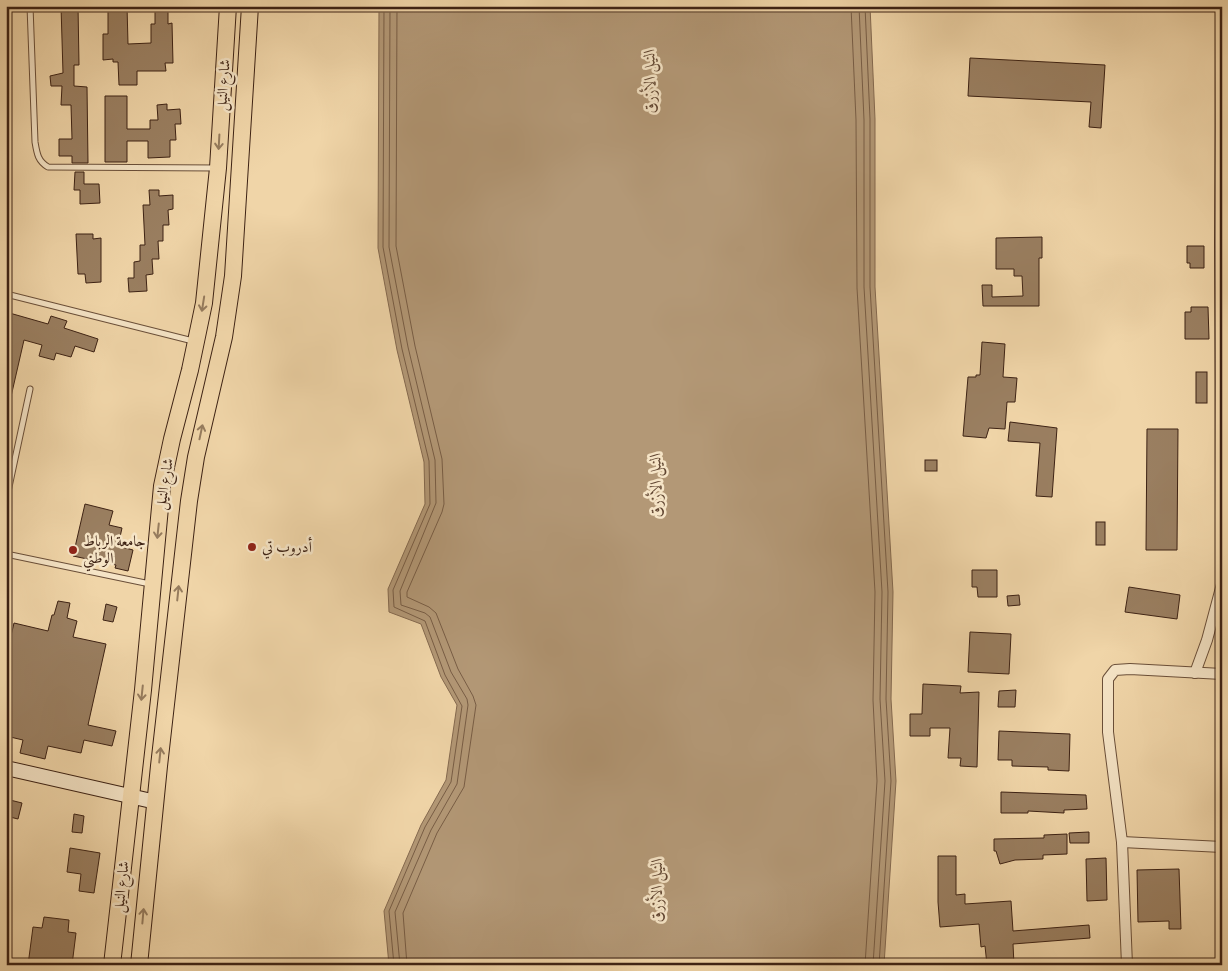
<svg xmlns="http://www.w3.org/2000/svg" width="1228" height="971" font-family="Alegreya,Amiri,serif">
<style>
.water{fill:#b39876;stroke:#84694f}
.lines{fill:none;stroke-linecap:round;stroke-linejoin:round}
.shore{stroke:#785d45;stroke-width:1}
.building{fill:#9a7f61;stroke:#3d2214}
.lane-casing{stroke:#6a4f39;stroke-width:7}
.street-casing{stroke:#6a4f39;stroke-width:12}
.secondary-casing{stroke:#3d2214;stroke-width:16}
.primary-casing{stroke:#3d2214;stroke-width:18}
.lane{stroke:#f5e4c6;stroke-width:5}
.street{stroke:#f5e4c6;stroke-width:10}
.secondary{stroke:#f5e4c6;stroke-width:14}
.primary{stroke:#f0d5a8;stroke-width:16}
.oneway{stroke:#967c5e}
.poi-dot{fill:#8f2418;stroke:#f5e4c6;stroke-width:2}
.labels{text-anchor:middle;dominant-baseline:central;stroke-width:5;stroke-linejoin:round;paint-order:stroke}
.street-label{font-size:15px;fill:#3d2214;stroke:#f5e4c6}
.poi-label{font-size:15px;fill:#3d2214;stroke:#f5e4c6;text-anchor:start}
.water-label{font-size:16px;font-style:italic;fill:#604531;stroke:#f5e4c6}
</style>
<rect width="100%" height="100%" fill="#f0d5a8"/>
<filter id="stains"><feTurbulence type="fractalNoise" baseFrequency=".004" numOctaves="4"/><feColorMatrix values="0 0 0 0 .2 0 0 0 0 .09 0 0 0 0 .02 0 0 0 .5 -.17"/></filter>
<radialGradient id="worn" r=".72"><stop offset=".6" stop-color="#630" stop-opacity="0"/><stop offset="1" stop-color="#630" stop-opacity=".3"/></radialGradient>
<!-- water -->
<path class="water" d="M379 6H870L875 119V287L893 592 891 699 896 781 884 965H389L384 911 421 825 446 780 457 705 441 677 421 624 389 612 388 589 425 504 424 462 397 350 378 248Z"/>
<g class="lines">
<!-- shore -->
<g class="shore">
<path d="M384 6 383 247 402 349 429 461 430 504 393 590 394 607 425 621 445 675 462 706 451 782 425 827 389 911 394 965"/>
<path d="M390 6 389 247 408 347 435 460 436 503 400 591 401 605 425 613 430 617 451 672 467 699 468 705 457 784 431 830 395 912 400 965"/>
<path d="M397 6 396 246 415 346 442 459 444 504 442 512 407 592V597L429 607 436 613 458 669 473 696 476 705 464 787 437 833 403 913 407 965"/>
<path d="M851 6 856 120 857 288 875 592 873 700 877 781 865 965"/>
<path d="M859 6 864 120V287L882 592 880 699 885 781 873 965"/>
<path d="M865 6 870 119V287L888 592 886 699 891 781 879 965"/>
</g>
</g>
<!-- building -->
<g class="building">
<path d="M61 6H78L79 65H74V86L87 87 88 163H72V156H59V139H72L71 105H61L62 86H51L50 76 63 73Z"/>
<path d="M108 6H127L128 44 151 43V24H155V6H168V24L172 23 173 63H165L166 71H137V85H119L118 62H113V59L103 60V34H108Z"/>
<path d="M970 58 1105 65 1101 128 1089 127 1091 102 968 96Z"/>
<path d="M105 96H127V129H150V120H158L157 105 167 104V110L180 109 181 124H175L176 140H170V157L148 158V141H127V162H105Z"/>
<path d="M75 172H84V184H99L100 203 80 204V190H74Z"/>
<path d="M149 190H159V196L173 195V209L168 210 169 225H163V241H158L159 259H152L153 274 146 275 147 291 129 292 128 278H134V262L140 261V245H145L143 205H150Z"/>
<path d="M76 234H93V239L101 238V282L86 283 85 274H78Z"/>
<path d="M1042 237V258H1039V306H983L982 285H992V297L1023 296 1022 276H1014V269H996V238Z"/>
<path d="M1187 246H1204V268H1190V263H1187Z"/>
<path d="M1191 307H1208L1209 339H1185V312H1191Z"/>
<path d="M6 312 48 324 51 316 67 321 64 328 98 339 94 352 75 346 71 357 56 353 54 360 39 356 42 345 24 340 10 401H6Z"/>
<path d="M982 342 1005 344 1003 377 1017 378 1015 402H1007L1005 429 989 428 986 438 963 436 968 377H976V375H980Z"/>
<rect x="1196" y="372" width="11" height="31"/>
<path d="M1010 422 1057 428 1052 497 1036 496 1040 443 1008 441Z"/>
<path d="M1147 429H1178L1177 550H1146Z"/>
<rect x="925" y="460" width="12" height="11"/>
<path d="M85 504 113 511 109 525 122 528 118 546 133 550 128 571 115 568 116 565 73 556Z"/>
<rect x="1096" y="522" width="9" height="23"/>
<path d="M972 570H997V597H978L977 587H972Z"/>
<path d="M1129 587 1180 595 1177 619 1125 612Z"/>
<path d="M1019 595 1020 605 1008 606 1007 596Z"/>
<path d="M58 601 70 603 67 618 77 621 73 637 106 644 88 725 116 731 112 746 84 740 81 753 48 746 45 759 20 753 23 740 6 736V657L14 623 48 631 52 615H54Z"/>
<path d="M106 604 117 607 113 622 103 620Z"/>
<path d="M970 632 1011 634 1009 674 968 672Z"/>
<path d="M923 684 961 686 960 693 979 692 977 767 960 766 961 758H948L950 728H930V736H910V714H922Z"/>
<path d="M1016 690 1015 707H998L999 691Z"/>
<path d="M999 731 1070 734 1069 771 1048 770V767L1012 766V760H998Z"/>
<path d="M1001 792 1086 795 1087 809 1064 810V813L1028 811V813H1001Z"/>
<path d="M6 799 22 803 18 819 6 816Z"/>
<path d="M74 814 84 816 82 833 72 832Z"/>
<path d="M1089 832V843H1070L1069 833Z"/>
<path d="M1067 834V854L1043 855V859L1015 860 1000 864 996 851H994V839L1044 838V835Z"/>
<path d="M70 848 100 853 94 893 79 891 81 874 67 872Z"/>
<path d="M938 856H956V895L965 894V904L1011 901 1013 931 1089 925 1090 938 1013 944 1014 965H987L985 946 981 947 979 924 940 927 938 902Z"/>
<path d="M1106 858 1107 900 1087 901 1086 859Z"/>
<path d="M1179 869 1181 929H1169V921L1138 922 1137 870Z"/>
<path d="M44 917 69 920 68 932 76 933 72 965H28L33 927 42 928Z"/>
</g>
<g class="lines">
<defs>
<g id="lane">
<path d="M30 6 35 142C37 154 38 161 48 167L217 168"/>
<path d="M6 294 193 341"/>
<path d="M6 501 30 389"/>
<path d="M6 554 150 584"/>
</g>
<g id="street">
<path d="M1222 10 1220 243 1222 521"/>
<path d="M1195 673 1207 640 1222 584"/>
<path d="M1122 842 1222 847"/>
<path d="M1127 965 1122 842 1108 732V679L1115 670 1130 669 1222 674"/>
</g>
<path id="secondary" d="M6 768 156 802"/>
<g id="primary">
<path d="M112 965 143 690 162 486 172 439 190 370 204 303 218 168 228 6"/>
<path d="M139 965 159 766 189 501 196 457 224 337 233 276 250 6"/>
</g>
</defs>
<!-- lane casing -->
<use href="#lane" class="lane-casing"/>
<!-- street casing -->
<use href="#street" class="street-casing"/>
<!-- secondary casing -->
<use href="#secondary" class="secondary-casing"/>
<!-- primary casing -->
<use href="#primary" class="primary-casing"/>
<!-- lane -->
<use href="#lane" class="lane"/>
<!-- street -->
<use href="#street" class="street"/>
<!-- secondary -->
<use href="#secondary" class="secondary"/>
<!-- primary -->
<use href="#primary" class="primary"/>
</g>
<!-- one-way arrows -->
<defs><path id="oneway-shaft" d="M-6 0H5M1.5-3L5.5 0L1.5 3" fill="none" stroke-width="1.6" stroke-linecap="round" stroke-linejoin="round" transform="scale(1.25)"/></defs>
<g class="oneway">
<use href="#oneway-shaft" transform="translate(219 142) rotate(93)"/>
<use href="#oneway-shaft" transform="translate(203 304) rotate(99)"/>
<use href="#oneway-shaft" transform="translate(201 432) rotate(-78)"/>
<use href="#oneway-shaft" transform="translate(158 531) rotate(96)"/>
<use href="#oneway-shaft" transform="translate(178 593) rotate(-84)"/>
<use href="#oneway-shaft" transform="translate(142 693) rotate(96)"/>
<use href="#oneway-shaft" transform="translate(160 755) rotate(-84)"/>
<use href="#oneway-shaft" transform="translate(143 916) rotate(-85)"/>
</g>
<!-- markers -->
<g class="poi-dot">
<circle cx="252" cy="547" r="5"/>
<circle cx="73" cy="550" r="5"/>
</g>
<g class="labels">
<!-- street labels -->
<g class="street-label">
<text transform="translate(223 85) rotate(-86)">شارع النيل</text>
<text transform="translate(164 484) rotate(-81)">شارع النيل</text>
<text transform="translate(121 887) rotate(-84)">شارع النيل</text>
</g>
<!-- poi labels -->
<g class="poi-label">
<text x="83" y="541">جامعة الرباط<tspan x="83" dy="17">الوطني</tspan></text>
<text x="262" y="547">أدروب تي</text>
</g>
<!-- water labels -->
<g class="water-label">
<text transform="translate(650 81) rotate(-91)">النيل الأزرق</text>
<text transform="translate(656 485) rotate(-91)">النيل الأزرق</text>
<text transform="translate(657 890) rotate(-90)">النيل الأزرق</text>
</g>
</g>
<!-- margin -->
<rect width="1228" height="971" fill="none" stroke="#f0d5a8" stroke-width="25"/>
<rect x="8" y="8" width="1213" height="956" fill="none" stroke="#3d2214" stroke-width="2.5"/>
<rect x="12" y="12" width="1203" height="946" fill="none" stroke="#3d2214"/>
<rect width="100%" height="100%" filter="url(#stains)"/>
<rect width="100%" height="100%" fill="url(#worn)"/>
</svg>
